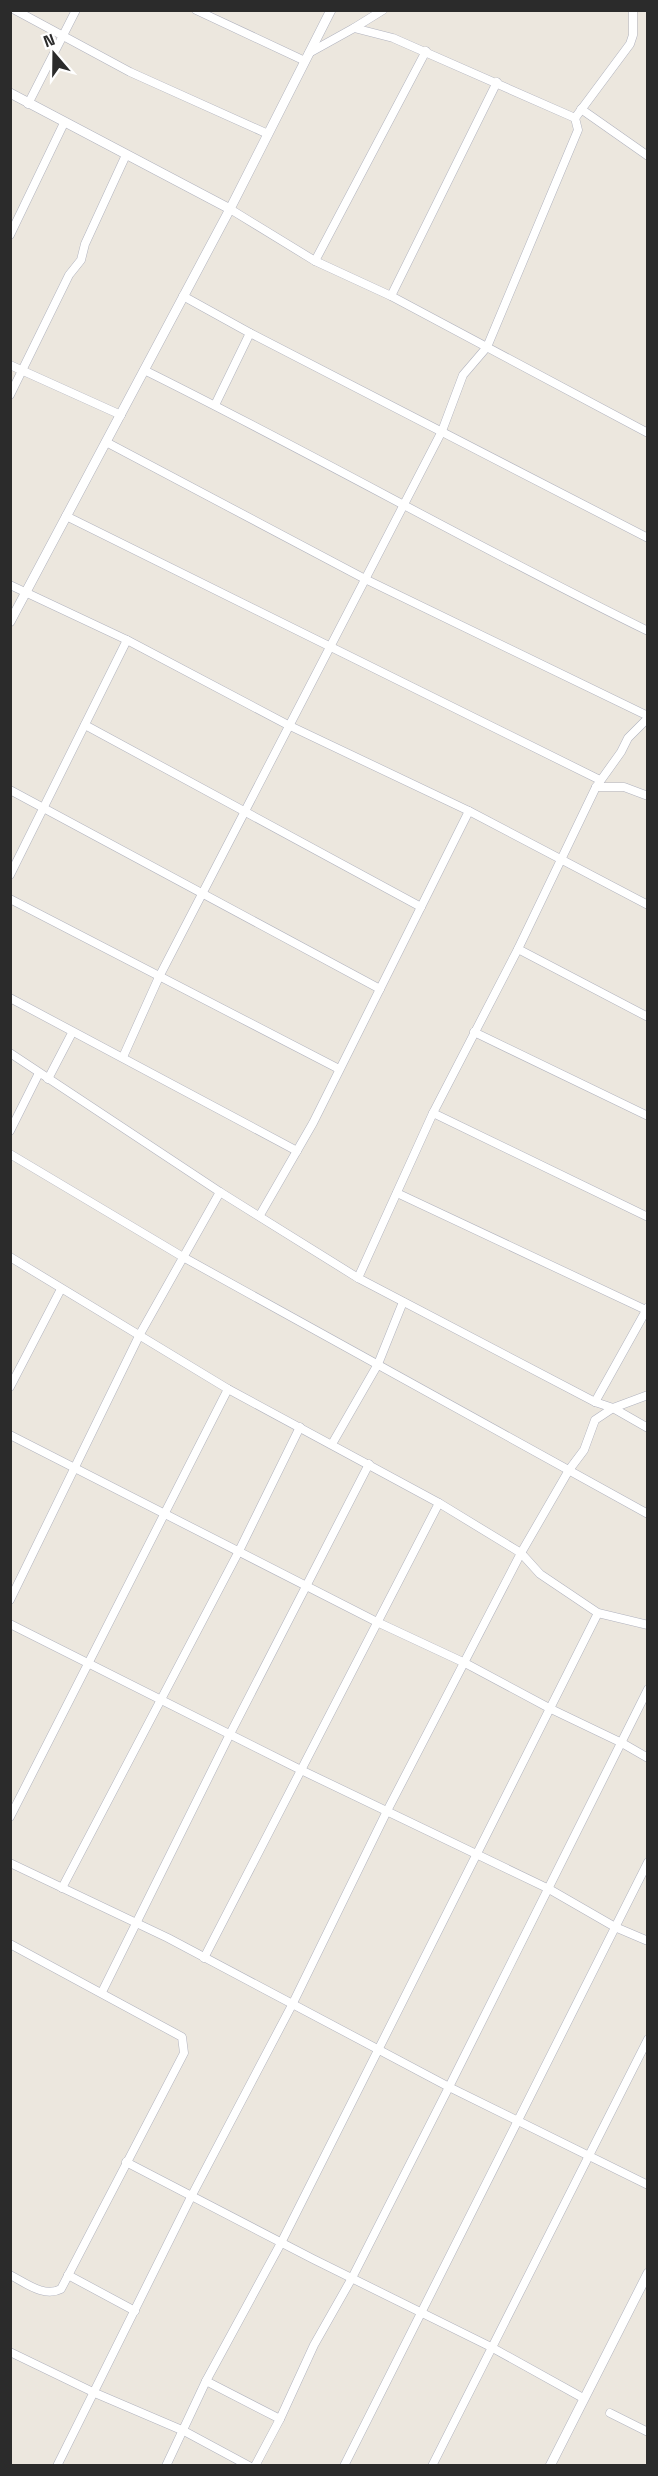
<svg xmlns="http://www.w3.org/2000/svg" width="658" height="2476" font-family="'Space Grotesk',sans-serif">
<style>
.lines{fill:none;stroke-linecap:round;stroke-linejoin:round}
.minor-casing{stroke:#b1b3be;stroke-width:9}
.tertiary-casing{stroke:#b1b3be;stroke-width:10}
.minor{stroke:#fff;stroke-width:8}
.tertiary{stroke:#fff;stroke-width:9}
</style>
<rect width="100%" height="100%" fill="#ece7de"/>
<g class="lines">
<defs>
<g id="minor">
<path d="M15 10 130 72 268 134"/>
<path d="M196 10 305 61"/>
<path d="M354 28 383 10"/>
<path d="M28 104 76 10"/>
<path d="M581 109 648 156"/>
<path d="M575 118 630 44 633 35V10"/>
<path d="M230 209 315 261 391 296 648 433"/>
<path d="M10 235 64 123"/>
<path d="M315 261 426 51"/>
<path d="M183 296 250 333 648 538"/>
<path d="M391 296 497 82"/>
<path d="M10 365 121 415"/>
<path d="M144 370C314 454 478 548 648 631"/>
<path d="M10 395 69 275 81 260 85 244 126 155"/>
<path d="M215 405 250 333"/>
<path d="M106 442 365 579 648 716"/>
<path d="M66 516 600 780"/>
<path d="M10 585 127 640 288 725 469 811 648 905"/>
<path d="M85 725 421 907"/>
<path d="M596 787H624L648 796"/>
<path d="M10 790 380 989"/>
<path d="M10 875 127 640"/>
<path d="M10 899 339 1069"/>
<path d="M518 949 648 1017"/>
<path d="M10 998 297 1151"/>
<path d="M474 1032 648 1116"/>
<path d="M10 1053 220 1192 358 1278 595 1402 613 1408 648 1428"/>
<path d="M123 1057 159 977 442 431 463 375 487 347 578 130 575 118 393 38 354 28 309 53"/>
<path d="M48 1079 72 1033"/>
<path d="M433 1113 648 1217"/>
<path d="M10 1131 39 1073"/>
<path d="M10 1154 183 1257 648 1514"/>
<path d="M397 1193 646 1310"/>
<path d="M260 1215 313 1123 469 811"/>
<path d="M10 1257 228 1389 439 1503 521 1553 540 1574 598 1613 648 1625"/>
<path d="M358 1278 433 1113 518 949 596 787 621 752 628 738 648 718"/>
<path d="M10 1387 61 1289"/>
<path d="M595 1402 648 1307"/>
<path d="M10 1435 377 1622 465 1663 551 1709 622 1743 648 1758"/>
<path d="M332 1444 378 1364 403 1302"/>
<path d="M10 1600 140 1334 220 1192"/>
<path d="M10 1624 301 1770 549 1889 615 1927 648 1941"/>
<path d="M10 1817 228 1389"/>
<path d="M10 1863 168 1938 449 2087 648 2185"/>
<path d="M62 1888 239 1551 300 1427"/>
<path d="M10 1944 182 2037 184 2053 61 2289C44 2298 26 2283 10 2275"/>
<path d="M204 1958 439 1503"/>
<path d="M102 1992 230 1734 369 1464"/>
<path d="M126 2162 313 2259 491 2347 583 2398"/>
<path d="M68 2275 135 2311"/>
<path d="M10 2352 95 2393 184 2431 249 2466"/>
<path d="M206 2381 280 2419"/>
<path d="M610 2413 648 2432"/>
<path d="M57 2466 192 2195 292 2005 387 1811 521 1553 569 1470 584 1450 595 1420 613 1408 648 1395"/>
<path d="M166 2466 206 2381 281 2243 598 1613"/>
<path d="M255 2466 280 2419 314 2345 352 2278 449 2087 648 1689"/>
<path d="M344 2466 648 1862"/>
<path d="M432 2466 648 2039"/>
</g>
<g id="tertiary">
<path d="M10 93 230 209"/>
<path d="M10 622 230 209 331 10"/>
<path d="M550 2466 648 2273"/>
</g>
</defs>
<!-- minor casing -->
<use href="#minor" class="minor-casing"/>
<!-- tertiary casing -->
<use href="#tertiary" class="tertiary-casing"/>
<!-- minor -->
<use href="#minor" class="minor"/>
<!-- tertiary -->
<use href="#tertiary" class="tertiary"/>
</g>
<!-- border -->
<rect width="658" height="2476" fill="none" stroke="#2b2b2b" stroke-width="24"/>
<!-- north arrow -->
<g transform="translate(54 54) rotate(340)" stroke="#ffffff" stroke-width="4.5" paint-order="stroke">
<path d="M0-4.5L10 22L0 15L-10 22Z" fill="#2b2b2b"/>
<text y="-9" font-size="16" font-weight="bold" text-anchor="middle" fill="#2b2b2b">N</text>
</g>
</svg>
